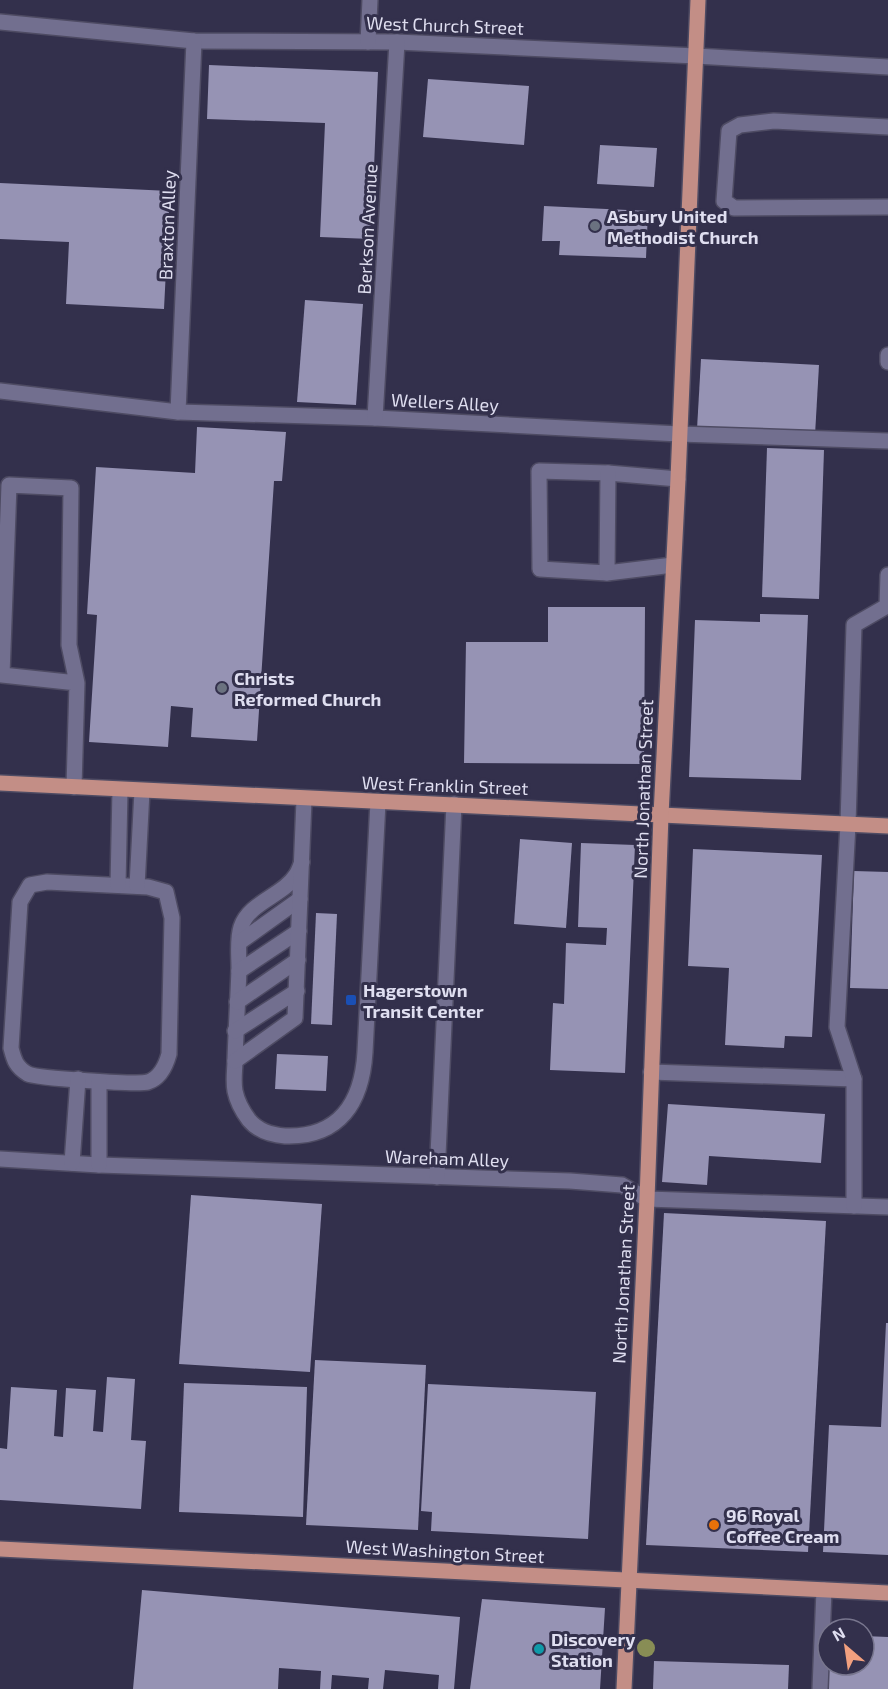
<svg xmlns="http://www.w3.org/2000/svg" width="888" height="1689" font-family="'Exo 2',sans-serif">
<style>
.building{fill:#9693b4}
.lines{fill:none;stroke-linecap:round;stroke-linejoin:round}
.minor-casing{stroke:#4e4b63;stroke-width:18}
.major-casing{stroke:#4e4b63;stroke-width:18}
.minor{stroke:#726f8f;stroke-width:15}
.major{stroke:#c38e86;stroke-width:15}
.tree{fill:#888d55}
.worship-dot{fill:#6b7280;stroke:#33304c;stroke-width:2}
.transit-dot{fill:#1a4fb4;stroke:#33304c;stroke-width:2}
.food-dot{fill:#e8710a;stroke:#33304c;stroke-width:2}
.culture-dot{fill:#0f9aa8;stroke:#33304c;stroke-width:2}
.labels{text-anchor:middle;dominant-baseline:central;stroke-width:6;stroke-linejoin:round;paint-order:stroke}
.street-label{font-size:18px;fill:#dfdef0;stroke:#33304c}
.poi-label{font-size:18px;font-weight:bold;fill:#dfdef0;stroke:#33304c;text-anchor:start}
</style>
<rect width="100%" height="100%" fill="#33304c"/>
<!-- building -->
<g class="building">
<path d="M209 65 378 72 371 239 320 237 325 123 207 119Z"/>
<path d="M428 79 529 86 524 145 423 137Z"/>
<path d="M600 145 657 148 654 187 597 184Z"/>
<path d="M0 183 170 191 164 309 66 304 69 242 0 239Z"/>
<path d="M544 206 648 211 646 258 559 255 560 241H542Z"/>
<path d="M305 300 363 304 356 405 297 402Z"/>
<path d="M701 359 819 365 815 435 697 429Z"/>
<path d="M197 427 286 432 282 481H274L257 741 191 737 193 708 171 706 168 747 89 742 97 615 87 614 96 467 195 473Z"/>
<path d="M767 448 824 450 819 599 762 597Z"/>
<path d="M548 607H645L644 764 464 763 466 642H548Z"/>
<path d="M760 614 808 615 801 780 689 777 695 620 760 622Z"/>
<path d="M520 839 572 843 566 928 514 924Z"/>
<path d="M581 843 635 845 625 1073 550 1070 553 1003 564 1004 566 943 606 945 607 928 578 927Z"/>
<path d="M693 849 822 855 812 1037 785 1036 784 1048 725 1045 729 968 688 966Z"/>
<path d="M854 871 888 872V989L850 988Z"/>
<path d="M316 913 337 914 332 1025 311 1024Z"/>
<path d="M277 1054 328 1056 326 1091 275 1089Z"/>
<path d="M668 1104 825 1114 821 1163 709 1156 707 1185 662 1182Z"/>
<path d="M191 1195 322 1204 310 1372 179 1364Z"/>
<path d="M664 1213 826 1221 808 1552 646 1545Z"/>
<path d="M886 1323H888V1555L823 1552 829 1425 881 1427Z"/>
<path d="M315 1360 426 1365 418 1530 306 1525Z"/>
<path d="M107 1377 135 1379 131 1440 146 1441 141 1509 0 1500V1448L7 1449 11 1387 57 1390 54 1436 63 1437 66 1388 96 1390 93 1431 103 1432Z"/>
<path d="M184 1383 307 1387 303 1517 179 1512Z"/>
<path d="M428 1384 596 1392 588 1539 431 1531 432 1512 421 1511Z"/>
<path d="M142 1590 460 1617 454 1689H438L439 1675 385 1670 383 1689H368L369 1678 332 1675 331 1689H320L321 1671 279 1668 278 1689H133Z"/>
<path d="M482 1599 605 1608 600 1689H470Z"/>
<path d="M864 1636 888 1637V1689H817L828 1665H864Z"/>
<path d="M654 1661 789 1665 788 1689H653Z"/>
</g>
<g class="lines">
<defs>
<g id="minor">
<path d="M0 22 194 41 397 42 696 56 888 67"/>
<path d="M368 42 370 0"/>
<path d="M888 127 774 121 740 125 729 131 724 201 734 208 888 207"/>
<path d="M888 355V362"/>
<path d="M0 391 178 412 375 418 679 434 888 441"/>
<path d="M178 412 194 41"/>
<path d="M375 418 397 42"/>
<path d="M673 565 607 573 540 569 539 471 608 473 678 479"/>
<path d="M607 573 608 473"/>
<path d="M74 787 77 683 69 645 71 488 9 485 2 675 77 683"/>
<path d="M302 862C300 866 299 871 296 875 283 896 249 902 241 927 237 939 239 956 239 968 238 999 236 1029 235 1059 235 1070 233 1081 235 1091 237 1101 243 1112 249 1120 258 1131 272 1135 285 1136 340 1138 362 1102 365 1052L378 802"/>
<path d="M47 882 148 887 166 892 172 918 169 1054C166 1065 160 1078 148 1082 137 1085 36 1078 28 1074 16 1067 14 1060 11 1048L20 902 30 885Z"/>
<path d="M118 885 120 790"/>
<path d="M137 886 142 791"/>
<path d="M240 942 300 899"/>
<path d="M239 971 299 931"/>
<path d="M237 1002 298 960"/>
<path d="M235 1031 297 991"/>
<path d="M235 1061 295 1018 304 800"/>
<path d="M651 1072 854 1079"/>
<path d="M0 1159 99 1165 570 1181 622 1185 647 1199 888 1207"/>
<path d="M72 1163 78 1079"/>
<path d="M99 1165V1082"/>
<path d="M437 1177 454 804"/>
<path d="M854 1206V1079L837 1027 848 824 854 625 887 606 888 575"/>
<path d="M820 1689 824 1590"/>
</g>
<g id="major">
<path d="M0 783C296 799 592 810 888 826"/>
<path d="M0 1549 888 1593"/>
<path d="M624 1689 647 1199 661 815 678 479 698 0"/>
</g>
</defs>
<!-- minor casing -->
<use href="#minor" class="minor-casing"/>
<!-- major casing -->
<use href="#major" class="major-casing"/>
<!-- minor -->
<use href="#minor" class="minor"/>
<!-- major -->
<use href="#major" class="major"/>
</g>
<!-- trees -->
<circle class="tree" cx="646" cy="1648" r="9"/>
<!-- markers -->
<g class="worship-dot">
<circle cx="595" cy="226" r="6"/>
<circle cx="222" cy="688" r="6"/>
</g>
<rect class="transit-dot" x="345" y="994" width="12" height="12" rx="3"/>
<circle class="food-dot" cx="714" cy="1525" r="6"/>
<circle class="culture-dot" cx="539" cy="1649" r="6"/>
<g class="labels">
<!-- street labels -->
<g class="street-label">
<text transform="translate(445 25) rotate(2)">West Church Street</text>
<text transform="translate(167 225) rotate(-88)">Braxton Alley</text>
<text transform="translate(367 229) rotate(-87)">Berkson Avenue</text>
<text transform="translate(445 402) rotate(3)">Wellers Alley</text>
<text transform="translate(445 785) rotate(2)">West Franklin Street</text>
<text transform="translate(643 789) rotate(-88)">North Jonathan Street</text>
<text transform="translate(447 1158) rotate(2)">Wareham Alley</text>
<text transform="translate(623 1274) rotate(-87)">North Jonathan Street</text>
<text transform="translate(445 1551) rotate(3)">West Washington Street</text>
</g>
<!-- poi labels -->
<g class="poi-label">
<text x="607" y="216">Asbury United<tspan x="607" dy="21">Methodist Church</tspan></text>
<text x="234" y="678">Christs<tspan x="234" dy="21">Reformed Church</tspan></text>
<text x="363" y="990">Hagerstown<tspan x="363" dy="21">Transit Center</tspan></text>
<text x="726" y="1515">96 Royal<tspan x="726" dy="21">Coffee Cream</tspan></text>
<text x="551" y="1639">Discovery<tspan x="551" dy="21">Station</tspan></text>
</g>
</g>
<!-- north arrow -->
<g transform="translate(846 1647) rotate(331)"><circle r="28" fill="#33304c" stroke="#78768e" stroke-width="1.5"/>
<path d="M0-4.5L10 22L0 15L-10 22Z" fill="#f2a07f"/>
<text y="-9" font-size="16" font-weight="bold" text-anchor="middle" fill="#dfdef0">N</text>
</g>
</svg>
